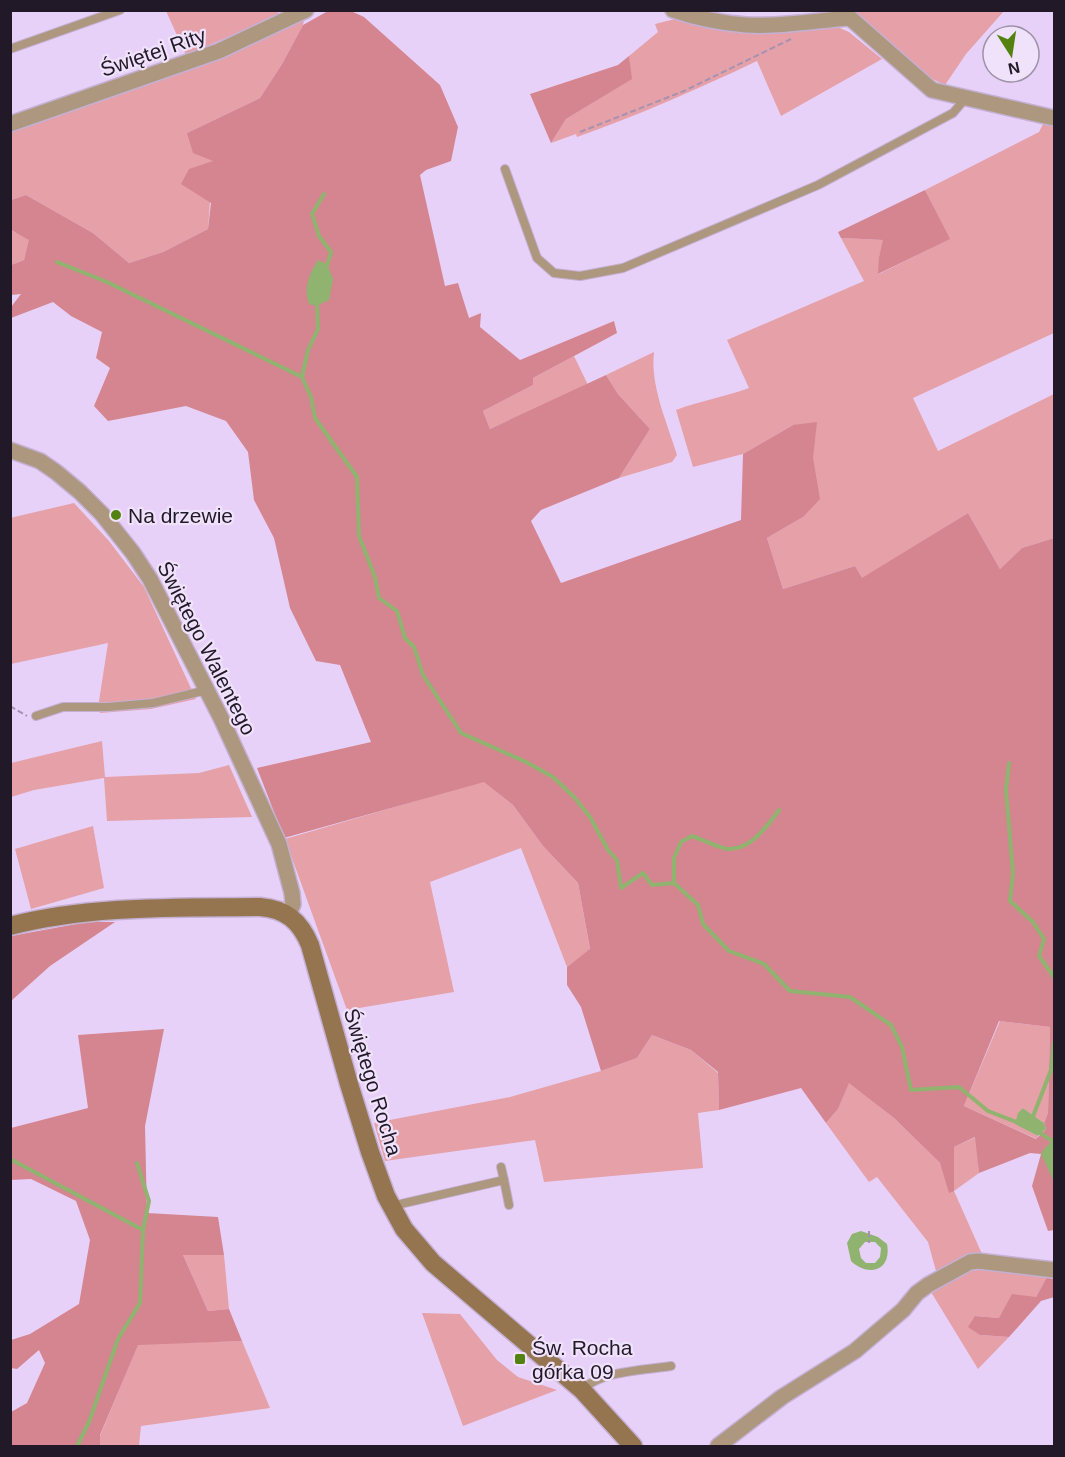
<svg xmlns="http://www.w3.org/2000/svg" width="1065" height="1457" font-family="Arial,sans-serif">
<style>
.green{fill:#e5a0a8}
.forest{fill:#d48590;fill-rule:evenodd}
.water{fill:#90b370;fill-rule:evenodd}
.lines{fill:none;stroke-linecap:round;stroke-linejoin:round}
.stream{stroke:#90b370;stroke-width:4}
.lane-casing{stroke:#c4b0d3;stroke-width:10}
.street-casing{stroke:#c4b0d3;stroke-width:18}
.secondary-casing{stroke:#c4b0d3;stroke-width:21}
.path{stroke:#a592b2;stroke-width:2;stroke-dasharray:6 3;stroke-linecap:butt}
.lane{stroke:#ad977e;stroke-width:8}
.street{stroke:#ad977e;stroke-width:15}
.secondary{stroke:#95754f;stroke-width:18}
.poi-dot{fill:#538210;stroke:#f0e2fa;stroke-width:2}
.labels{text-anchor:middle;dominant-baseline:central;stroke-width:4.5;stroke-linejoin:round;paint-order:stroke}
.street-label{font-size:21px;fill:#221928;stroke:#f0e2fa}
.poi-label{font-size:21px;fill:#221928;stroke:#f0e2fa;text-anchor:start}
</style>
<rect width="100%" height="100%" fill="#e8d1f9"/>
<!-- green -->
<g class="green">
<path d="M277 10 279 15 186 55 166 11Z"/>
<path d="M853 11H1004L966 54 945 85 926 76 854 16Z"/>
<path d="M305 15 303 25 282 64 260 98 187 133 213 161 208 229 163 252 129 263 93 233 26 195 11 200V130Z"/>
<path d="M679 18 833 25 849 32 882 59 781 116 757 61C698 89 639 115 577 137L576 134 551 143 566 119 631 79 629 56 658 32 655 24Z"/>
<path d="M1044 122 1054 125V333L913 398 938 451 1054 394V538L1022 548 1000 569 968 513 862 579 855 566 783 589 767 538 803 517 793 425 743 454 693 467 676 410C700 401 724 397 749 388L727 340 864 281 841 238 884 240 879 257V274L949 239 925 190 1039 132Z"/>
<path d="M10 230 30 239 24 260 11 265Z"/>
<path d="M654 352C650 386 667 422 677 455L672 462 619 478 650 429 618 394 606 375Z"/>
<path d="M574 356 588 385 490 429 483 411 533 385V378Z"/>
<path d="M74 503 109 541 144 587 196 699 151 709 100 713 99 701 108 643 11 664 10 518Z"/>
<path d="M102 741 105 777 199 773 229 765 252 817 107 821 104 778 34 790 11 797V763Z"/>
<path d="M484 781 513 805 543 846 578 883 590 950 567 967 521 848 430 882 454 992 347 1010 285 839Z"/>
<path d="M93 826 104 888 31 909 15 849Z"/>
<path d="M1000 1021 1050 1027 1048 1113 1044 1123 1023 1108 1015 1123 1038 1136 1037 1139 964 1106Z"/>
<path d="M652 1035 691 1050 718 1073 719 1110 698 1113 703 1168 544 1182 535 1140 385 1161 374 1123 510 1097 601 1071 637 1058Z"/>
<path d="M849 1082 894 1118 940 1163 954 1191V1147L976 1137 979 1173 954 1191 982 1254 969 1256 936 1271 928 1242 877 1177 869 1182 826 1123 838 1109Z"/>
<path d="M183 1255H224L229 1309 208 1311Z"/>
<path d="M974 1266 1048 1275 1036 1297 999 1318 975 1316 980 1335 1009 1337 978 1369 931 1292Z"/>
<path d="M422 1313 460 1314 497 1360 518 1377 557 1390 463 1426Z"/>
<path d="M242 1341 270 1408 141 1426 139 1446H100V1436L138 1344Z"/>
</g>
<!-- forest -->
<g class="forest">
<path d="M328 11H351L364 17 440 85 458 127 451 161 426 170 420 175 445 286 458 283 469 318 481 313 480 327 520 360 614 321 617 333 533 378V385L483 411 490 429 606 375 618 394 650 429 619 478 541 510 531 521 561 583 741 520 743 454 793 425 817 422 813 458 820 499 803 517 767 538 783 589 855 566 862 578 968 513 1000 569 1022 548 1054 538V1230L1048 1231 1032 1186 1041 1154 1030 1153 979 1173 975 1137 954 1147V1191L949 1193 940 1163 894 1118 849 1083 838 1109 826 1123 801 1088 719 1110 718 1072 691 1050 652 1035 637 1058 601 1071 581 1007 567 985V967L590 949 578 883 543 846 513 805 484 782 284 838 257 768 371 742 340 665 316 661 290 608 274 538 254 500 248 452 226 421 186 406 108 421 94 406 110 368 96 358 102 332 71 316 53 302 11 318V307L21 294 11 295V265L24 260 29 240 11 230V200L26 195 93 233 129 263 163 252 208 229 211 203 181 184 189 169 213 161 193 153 187 133 260 98 282 64 303 25ZM999 1021 1050 1027 1048 1113 1044 1123 1046 1129 1036 1139 964 1106Z"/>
<path d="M629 56 632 79 566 119 551 143 530 94 618 65Z"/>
<path d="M925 190 950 239 878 274 879 257 883 240 841 238 838 232Z"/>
<path d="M87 922H115L50 966 11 1001V936Z"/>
<path d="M164 1029 145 1126 147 1213 218 1217 224 1255H183L208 1311 229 1309 242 1341 138 1345 100 1435V1446H11V1412L27 1403 45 1363 39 1350 17 1369 11 1368V1340L30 1334 79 1304 90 1240 76 1201 31 1179 11 1180V1128L88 1108 78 1035Z"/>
<path d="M1048 1275 1054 1280V1297L1041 1301 1009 1337 980 1335 968 1327 975 1316 999 1318 1012 1294 1036 1297Z"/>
</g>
<!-- water -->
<g class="water">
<path d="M318 260 327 264 333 279 329 300 316 306 309 304C303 288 309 274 318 260Z"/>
<path d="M1023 1108 1044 1123 1046 1129 1038 1136 1015 1124 1018 1113Z"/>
<path d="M1054 1139V1182L1041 1154 1044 1149Z"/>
<path d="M861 1231 878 1237 887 1244C892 1270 869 1278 851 1261L847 1243 852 1234ZM865 1242H875L881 1248 880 1257 875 1263H866L861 1258 859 1249Z"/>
</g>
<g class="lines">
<!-- stream -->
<g class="stream">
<path d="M324 194 312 214 319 236 331 252 326 269"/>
<path d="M57 262 107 282 302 377"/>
<path d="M317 302 318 329 308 350 302 377 311 397 315 418 357 477 359 536 375 577 379 598 397 611 405 638 414 647 423 675 461 733 526 762 553 777 574 797 590 817 608 850 617 860 621 888 643 873 652 885 674 883 698 905 703 924 729 951 764 964 790 991 850 997 891 1025 902 1047 911 1090 959 1087 988 1111 1019 1123"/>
<path d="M1009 763 1006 790 1013 873 1010 901 1033 922 1044 939 1039 956 1054 977"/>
<path d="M674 883V858L681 842 692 836C701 839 719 848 728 849 751 850 767 826 779 810"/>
<path d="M1032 1119 1051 1070 1054 1043"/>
<path d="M1037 1131 1054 1142"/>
<path d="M10 1159 143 1230"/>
<path d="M77 1446 89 1422 118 1339 140 1303 143 1230 149 1201 137 1163"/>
</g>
<defs>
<g id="lane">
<path d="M10 49 120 10"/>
<path d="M505 169 537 258 554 273 580 276 623 268 818 185 953 113 965 99"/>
<path d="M36 716 63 707H108L153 703 207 690"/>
<path d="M501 1167 504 1180"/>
<path d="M392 1206 504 1180 509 1205"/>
<path d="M582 1390C600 1371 645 1370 671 1366"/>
</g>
<g id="street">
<path d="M673 10C696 18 721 23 746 25 779 27 814 21 848 18"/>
<path d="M841 10 932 90 1054 118"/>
<path d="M10 124 219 51 306 10"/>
<path d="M10 450 40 461 56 472 80 492 102 514 133 553 150 579 221 718 279 844 292 893 293 904 289 915"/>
<path d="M718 1446 782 1397 855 1351 903 1310 917 1293 928 1285 970 1262 978 1261 1054 1270"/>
</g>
<path id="secondary" d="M10 926C91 905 177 908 260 907 286 909 300 921 310 945L349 1084 370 1152 386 1196 404 1229 433 1263 582 1390 633 1446"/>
</defs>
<!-- lane casing -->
<use href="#lane" class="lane-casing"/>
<!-- street casing -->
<use href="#street" class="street-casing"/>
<!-- secondary casing -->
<use href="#secondary" class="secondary-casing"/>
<!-- path -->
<g class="path">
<path d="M580 132 684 91 791 39"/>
<path d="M10 706 27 716"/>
<path d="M869 1231V1243"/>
</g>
<!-- lane -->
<use href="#lane" class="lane"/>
<!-- street -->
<use href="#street" class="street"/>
<!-- secondary -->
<use href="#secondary" class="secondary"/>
</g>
<!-- markers -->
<g class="poi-dot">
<circle cx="116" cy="515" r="6"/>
<rect x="514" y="1353" width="12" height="12" rx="3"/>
</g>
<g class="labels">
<!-- street labels -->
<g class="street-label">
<text transform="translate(153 52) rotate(-19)">Świętej Rity</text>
<text transform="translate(207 648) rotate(63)">Świętego Walentego</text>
<text transform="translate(373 1082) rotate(73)">Świętego Rocha</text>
</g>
<!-- poi labels -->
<g class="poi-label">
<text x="128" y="515">Na drzewie</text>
<text x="532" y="1347">Św. Rocha<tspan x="532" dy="24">górka 09</tspan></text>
</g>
</g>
<!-- border -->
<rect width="1065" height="1457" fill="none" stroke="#221928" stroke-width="24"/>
<!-- north arrow -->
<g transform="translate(1011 54) rotate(168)"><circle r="28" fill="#f0e2fa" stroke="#9e92a6" stroke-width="1.5"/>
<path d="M0-4.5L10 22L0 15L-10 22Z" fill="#538210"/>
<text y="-9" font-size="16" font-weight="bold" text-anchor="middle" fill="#221928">N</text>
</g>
</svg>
